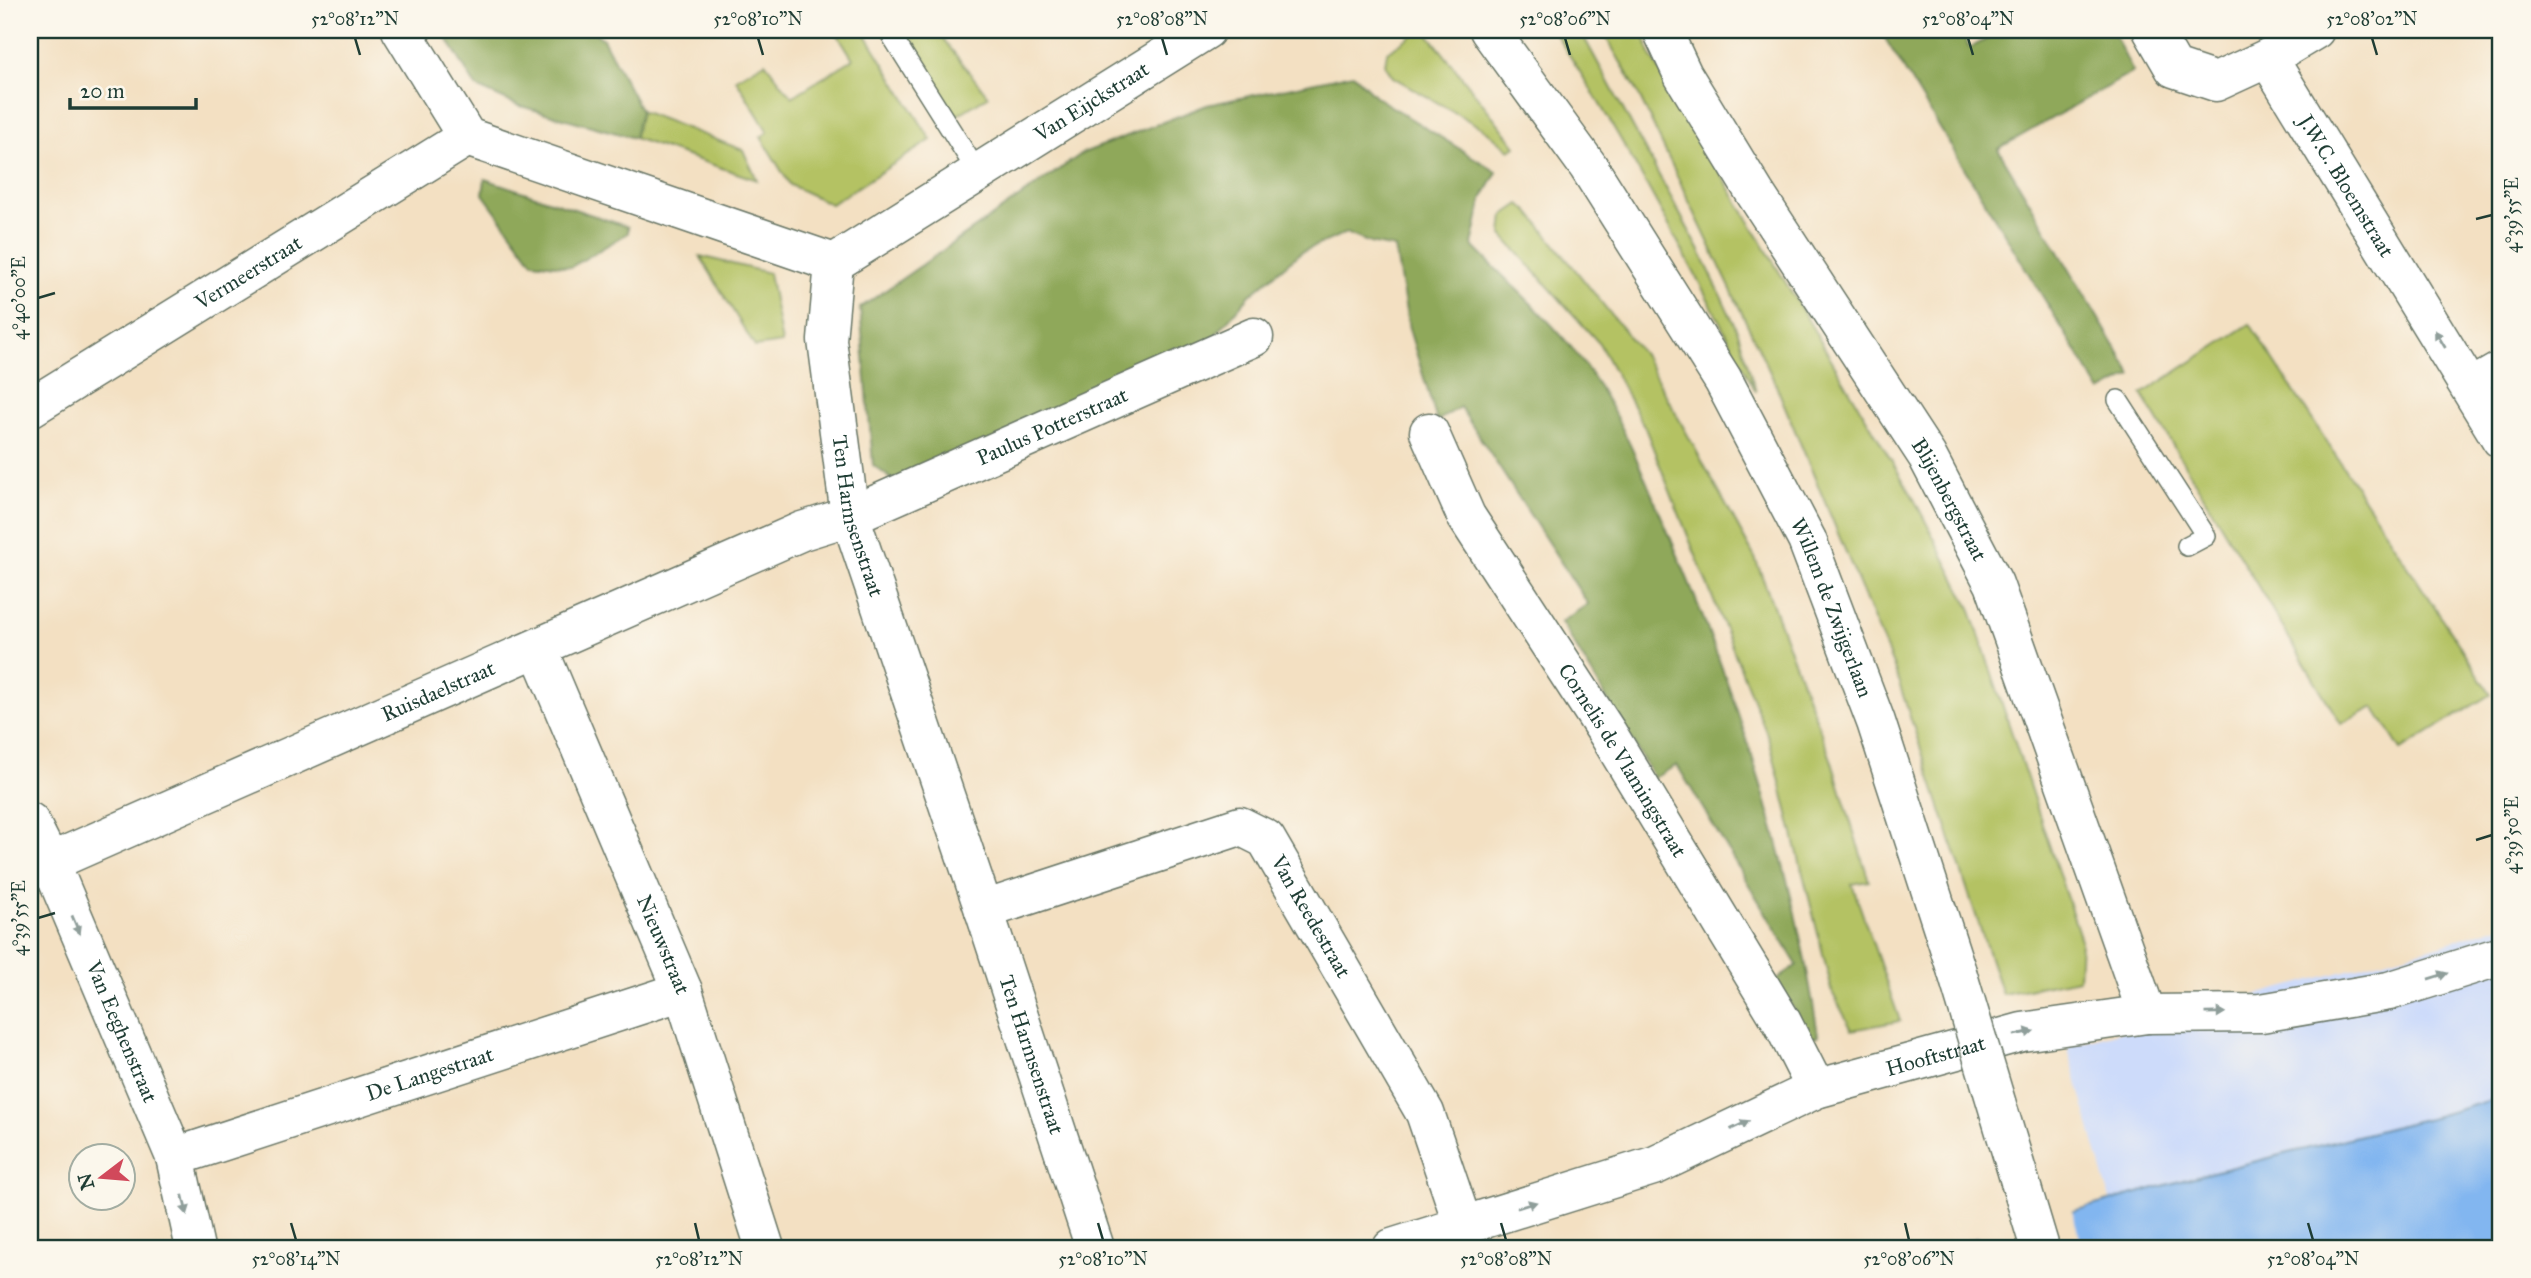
<svg xmlns="http://www.w3.org/2000/svg" width="2531" height="1278" font-family="'IM FELL Great Primer',serif">
<style>
.built{fill:#cddbfa}
.green{fill:#b4c264;stroke:#6a804c;stroke-width:2}
.forest{fill:#8fa85a;stroke:#577247;stroke-width:2}
.water{fill:#82b6f0;stroke:#507a92;stroke-width:2}
.pier{fill:#f3e0c2}
.lines{fill:none;stroke-linecap:round;stroke-linejoin:round}
.service-casing{stroke:#697666;stroke-width:22}
.pedestrian-casing{stroke:#697666;stroke-width:31}
.minor-casing{stroke:#697666;stroke-width:41}
.tertiary-casing{stroke:#697666;stroke-width:41}
.service{stroke:#fff;stroke-width:19}
.pedestrian{stroke:#fff;stroke-width:28}
.minor{stroke:#fff;stroke-width:38}
.tertiary{stroke:#fff;stroke-width:38}
.tertiary-bridge-casing{stroke:#697666;stroke-width:41;stroke-linecap:butt}
.tertiary-bridge{stroke:#fff;stroke-width:38}
.oneway{fill:#8f9e9a}
.ticks{fill:none;stroke:#1f3d34;stroke-width:2.5}
.labels{text-anchor:middle;dominant-baseline:central;stroke-width:5;stroke-linejoin:round;paint-order:stroke}
.street-label{font-size:21px;fill:#1f3d34;stroke:#fbf7ec}
.neatline{fill:none;stroke:#1f3d34;stroke-width:2.5}
.ticks-label{font-size:18px;text-anchor:middle;fill:#1f3d34}
</style>
<rect width="100%" height="100%" fill="#fbf7ec"/>
<filter id="ink" filterUnits="userSpaceOnUse"><feTurbulence type="fractalNoise" baseFrequency=".0143" numOctaves="2"/><feDisplacementMap in="SourceGraphic" scale="14" xChannelSelector="R" yChannelSelector="G"/><feConvolveMatrix kernelMatrix="1 2 1 2 8 2 1 2 1" color-interpolation-filters="sRGB"/></filter>
<filter id="wash" filterUnits="userSpaceOnUse"><feTurbulence type="fractalNoise" baseFrequency=".00686" numOctaves="4" result="noise"/><feDisplacementMap in="SourceGraphic" scale="28" xChannelSelector="R" yChannelSelector="G"/><feGaussianBlur stdDeviation="1.57" result="paint"/><feColorMatrix in="noise" values="0 0 0 0 0 0 0 0 0 0 0 0 0 0 0 0 0 1.4 0 .05"/><feComposite in="paint" operator="in"/></filter>
<g filter="url(#wash)">
<rect width="100%" height="100%" fill="#f3e0c2"/>
<!-- built -->
<path class="built" d="M2501 925V1106L2113 1210 2067 1046 2441 945Z"/>
<!-- green -->
<g class="green">
<path d="M835 30H863L931 140 831 204 790 185 761 137 768 132 736 79 765 62 792 97 853 59Z"/>
<path d="M900 30H936L988 96 956 116Z"/>
<path d="M1420 30H1425L1516 146 1510 150 1487 131 1393 77 1385 65 1387 52Z"/>
<path d="M1553 30H1580L1700 251 1738 332 1756 392C1693 269 1629 145 1553 30Z"/>
<path d="M1602 30H1642L1650 54 1913 497 1970 608 2081 940 2079 979 2002 994 1893 665 1776 385 1635 87Z"/>
<path d="M641 111 743 150 757 180 634 138Z"/>
<path d="M1520 204 1530 213 1645 357 1755 558 1831 759 1869 881 1852 884 1900 1021 1852 1030 1833 994 1770 742 1645 428 1599 343 1502 235 1504 215Z"/>
<path d="M700 256 769 273 782 343 755 347Z"/>
<path d="M2250 324 2491 694 2401 750 2374 707 2341 724 2142 394Z"/>
</g>
<!-- forest -->
<g class="forest">
<path d="M442 30H591L603 39 641 111 634 138 517 105 476 87Z"/>
<path d="M1880 30H1959L1970 48 2004 30H2112L2133 72 1998 149 2132 375 2101 392Z"/>
<path d="M1353 74 1376 97 1497 172 1482 199 1472 245C1506 280 1545 314 1575 352 1615 403 1640 466 1665 525 1735 687 1792 861 1818 1035L1812 1040 1776 981 1797 965 1677 765 1654 778 1561 622 1588 604 1460 407 1437 421 1409 329 1395 248 1370 243 1346 233 1301 252 1250 295 1205 347 898 484 873 465 860 308 1083 153 1207 105Z"/>
<path d="M485 179 628 227V233L571 267 533 262 483 194Z"/>
</g>
<!-- water -->
<path class="water" d="M2501 1097V1248H1942L2205 1174 2437 1116Z"/>
<!-- pier -->
<path class="pier" d="M2071 1208 2083 1248H1981L1977 1235Z"/>
</g>
<g filter="url(#ink)">
<g class="lines">
<defs>
<g id="service">
<path d="M888 30 978 173"/>
<path d="M2118 400 2206 536 2187 546"/>
</g>
<path id="pedestrian" d="M2468 384 2501 365"/>
<g id="minor">
<path id="s1" d="M401 30 467 137 834 263 827 340 850 516 984 910 1095 1248"/>
<path id="s2" d="M1662 30 1683 75 1755 193 1927 456 1994 584 2147 1014"/>
<path d="M2152 30 2174 68 2216 82 2268 58 2315 30"/>
<path id="s3" d="M2268 58 2501 439"/>
<path id="s4" d="M834 263 1206 30"/>
<path id="s5" d="M30 408 467 137"/>
<path id="s6" d="M1429 432 1466 516 1608 734 1782 1022 1816 1089"/>
<path id="s7" d="M538 648 683 991 765 1248"/>
<path id="s8" d="M30 822 50 862 175 1157 195 1248"/>
<path id="s9" d="M30 871 802 531 850 516 1254 337"/>
<path id="s10" d="M984 910 1240 826 1266 839 1425 1113 1463 1225"/>
<path id="s11" d="M175 1157 683 991"/>
<path id="s12" d="M1392 1248 1656 1165 1816 1089 2022 1032 2147 1014 2261 1013 2389 991 2501 956"/>
</g>
<g id="tertiary">
<path id="s13" d="M1489 30 1588 166 1723 380 1807 540 1876 722 1957 972"/>
</g>
</defs>
<!-- service casing -->
<use href="#service" class="service-casing"/>
<!-- pedestrian casing -->
<use href="#pedestrian" class="pedestrian-casing"/>
<!-- minor casing -->
<use href="#minor" class="minor-casing"/>
<!-- tertiary casing -->
<use href="#tertiary" class="tertiary-casing"/>
<!-- service -->
<use href="#service" class="service"/>
<!-- pedestrian -->
<use href="#pedestrian" class="pedestrian"/>
<!-- minor -->
<use href="#minor" class="minor"/>
<!-- tertiary -->
<use href="#tertiary" class="tertiary"/>
<defs>
<path id="tertiary-bridge" d="M1957 972 2040 1248"/>
</defs>
<!-- tertiary-bridge casing -->
<use href="#tertiary-bridge" class="tertiary-bridge-casing"/>
<!-- tertiary-bridge -->
<use href="#tertiary-bridge" class="tertiary-bridge"/>
</g>
<!-- one-way arrows -->
<defs><path id="oneway-solid" d="M-6-.8H1V-3.2L6.5 0L1 3.2V.8H-6Z" transform="scale(1.75)"/></defs>
<g class="oneway">
<use href="#oneway-solid" transform="translate(2440 339) rotate(-121)"/>
<use href="#oneway-solid" transform="translate(76 925) rotate(67)"/>
<use href="#oneway-solid" transform="translate(2438 976) rotate(-17)"/>
<use href="#oneway-solid" transform="translate(2215 1013) rotate(-1)"/>
<use href="#oneway-solid" transform="translate(2024 1033) rotate(-11)"/>
<use href="#oneway-solid" transform="translate(1740 1125) rotate(-25)"/>
<use href="#oneway-solid" transform="translate(185 1205) rotate(77)"/>
<use href="#oneway-solid" transform="translate(1527 1205) rotate(-17)"/>
</g>
</g>
<!-- ticks -->
<path class="ticks" d="M355 38 360 55M758 38 763 55M1162 38 1167 55M1565 38 1570 55M1968 38 1973 55M2372 38 2377 55M2476 219 2492 215M38 298 55 293M2476 840 2492 835M38 918 55 913M291 1223 296 1240M695 1223 699 1240M1098 1223 1103 1240M1501 1223 1506 1240M1905 1223 1909 1240M2308 1223 2313 1240"/>
<g class="labels">
<!-- street labels -->
<g class="street-label">
<text stroke="none"><textPath href="#s4" startOffset="304">Van Eijckstraat</textPath></text>
<text stroke="none"><textPath href="#s3" startOffset="150">J.W.C. Bloemstraat</textPath></text>
<text stroke="none"><textPath href="#s5" startOffset="257">Vermeerstraat</textPath></text>
<text stroke="none"><textPath href="#s9" startOffset="1115">Paulus Potterstraat</textPath></text>
<text stroke="none"><textPath href="#s2" startOffset="551">Blijenbergstraat</textPath></text>
<text stroke="none"><textPath href="#s1" startOffset="770">Ten Harmsenstraat</textPath></text>
<text stroke="none"><textPath href="#s13" startOffset="674">Willem de Zwijgerlaan</textPath></text>
<text stroke="none"><textPath href="#s9" startOffset="446">Ruisdaelstraat</textPath></text>
<text stroke="none"><textPath href="#s6" startOffset="382">Cornelis de Vlamingstraat</textPath></text>
<text stroke="none"><textPath href="#s10" startOffset="388">Van Reedestraat</textPath></text>
<text stroke="none"><textPath href="#s7" startOffset="322">Nieuwstraat</textPath></text>
<text stroke="none"><textPath href="#s8" startOffset="229">Van Eeghenstraat</textPath></text>
<text stroke="none"><textPath href="#s1" startOffset="1337">Ten Harmsenstraat</textPath></text>
<text stroke="none"><textPath href="#s12" startOffset="578">Hooftstraat</textPath></text>
<text stroke="none"><textPath href="#s11" startOffset="268">De Langestraat</textPath></text>
</g>
</g>
<!-- margin -->
<rect width="2531" height="1278" fill="none" stroke="#fbf7ec" stroke-width="77"/>
<!-- north arrow -->
<g transform="translate(102 1177) rotate(254)"><circle r="33" fill="#fbf7ec" stroke="#a3ada2" stroke-width="2"/>
<path d="M0-5L12 26L0 18L-12 26Z" fill="#d1495b"/>
<text y="-10" font-size="19" font-weight="bold" text-anchor="middle" fill="#1f3d34">N</text>
</g>
<!-- scale -->
<path d="M70 98v10h126v-10" fill="none" stroke="#1f3d34" stroke-width="3.5"/>
<text x="80" y="98" font-size="21" fill="#1f3d34" stroke="#fbf7ec" stroke-width="5" paint-order="stroke">20 m</text>
<rect x="38" y="38" width="2454" height="1202" class="neatline"/>
<g class="ticks-label">
<text x="355" y="25">52°08'12"N</text>
<text x="758" y="25">52°08'10"N</text>
<text x="1162" y="25">52°08'08"N</text>
<text x="1565" y="25">52°08'06"N</text>
<text x="1968" y="25">52°08'04"N</text>
<text x="2372" y="25">52°08'02"N</text>
<text transform="translate(2512 215) rotate(-90)" y="6">4°39'55"E</text>
<text transform="translate(19 298) rotate(-90)" y="6">4°40'00"E</text>
<text transform="translate(2512 835) rotate(-90)" y="6">4°39'50"E</text>
<text transform="translate(19 918) rotate(-90)" y="6">4°39'55"E</text>
<text x="296" y="1265">52°08'14"N</text>
<text x="699" y="1265">52°08'12"N</text>
<text x="1103" y="1265">52°08'10"N</text>
<text x="1506" y="1265">52°08'08"N</text>
<text x="1909" y="1265">52°08'06"N</text>
<text x="2313" y="1265">52°08'04"N</text>
</g>
</svg>
